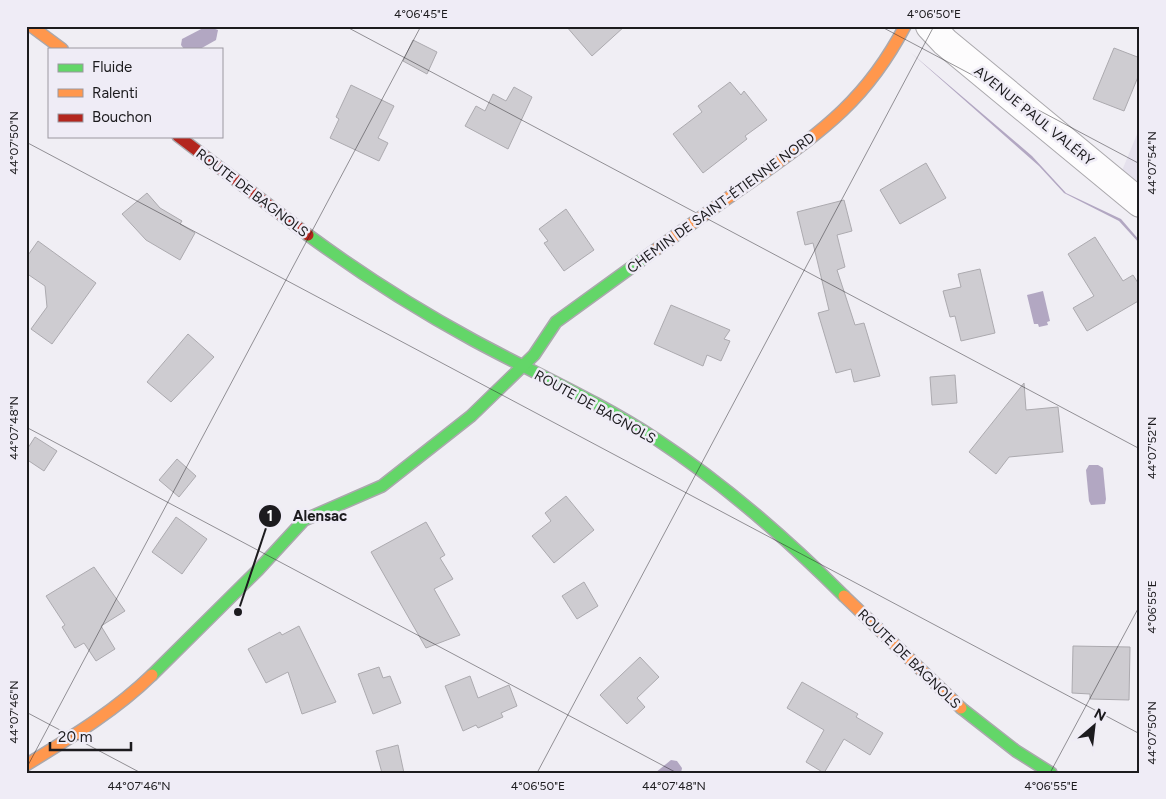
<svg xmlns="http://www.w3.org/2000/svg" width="1166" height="799" font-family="Figtree,sans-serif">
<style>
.built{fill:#e5e1ed}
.water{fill:#b2a7c2}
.building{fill:#ceccd1;stroke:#acaaaf}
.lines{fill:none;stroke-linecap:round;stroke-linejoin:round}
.street-casing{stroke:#aaa8ac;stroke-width:30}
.fast-casing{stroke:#aaa8ac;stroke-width:14}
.slow-casing{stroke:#aaa8ac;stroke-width:14}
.jam-casing{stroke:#aaa8ac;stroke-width:14}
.street{stroke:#fdfcfd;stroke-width:28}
.fast{stroke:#63d668;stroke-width:11}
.slow{stroke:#ff974d;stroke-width:11}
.jam{stroke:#b3261e;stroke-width:11}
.ticks{fill:none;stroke:#1c1b1e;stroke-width:1;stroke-opacity:0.45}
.labels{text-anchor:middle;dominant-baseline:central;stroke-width:5;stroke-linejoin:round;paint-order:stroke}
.street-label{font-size:14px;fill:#1c1b1e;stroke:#efecf6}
.leader{fill:none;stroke:#1c1b1e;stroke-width:2}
.callout-dot{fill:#1c1b1e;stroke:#efecf6;stroke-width:2}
.mark-label{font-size:15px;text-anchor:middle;font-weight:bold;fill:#fff}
.callout-label{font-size:15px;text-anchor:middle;font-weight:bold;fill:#1c1b1e;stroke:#efecf6;stroke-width:5;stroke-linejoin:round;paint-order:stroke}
.neatline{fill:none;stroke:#1c1b1e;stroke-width:2}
.ticks-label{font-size:12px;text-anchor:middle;fill:#1c1b1e}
</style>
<rect width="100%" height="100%" fill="#f0eef4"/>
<!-- built -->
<path class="built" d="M1140 127V190L1121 173Z"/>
<!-- water -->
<g class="water">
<path d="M207 26 218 30 216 40 200 49H184L181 45 182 39Z"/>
<path d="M910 52 1032 156 1066 193 1121 219 1140 241V244L1119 221 1064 193 1039 166Z"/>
<path d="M1043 291 1050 321 1047 322 1048 325 1039 327 1038 324H1034L1027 295Z"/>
<path d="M1089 465H1098L1103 468 1106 499 1105 504 1091 505 1089 501 1086 470Z"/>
<path d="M671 760 677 761 682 768 681 773H655Z"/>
</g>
<!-- building -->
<g class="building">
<path d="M566 26H625L592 56Z"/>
<path d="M413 40 437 52 427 74 403 61Z"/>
<path d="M1114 48 1140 58V72L1124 111 1093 99Z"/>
<path d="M730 82 741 95 744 91 767 120 745 136 747 139 703 173 673 134 702 112 698 106Z"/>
<path d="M351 85 394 106 378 138 388 143 379 161 330 138 339 119 336 117Z"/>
<path d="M514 87 532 97 508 149 465 126 476 106 485 111 493 94 506 101Z"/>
<path d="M926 163 946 198 900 224 880 190Z"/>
<path d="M147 193 160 208 182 221 180 224 195 233 180 260 146 240 122 214Z"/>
<path d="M844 200 852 231 837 235 845 267 837 270 855 325 864 323 880 376 854 382 851 369 836 373 818 313 829 310 813 243 805 245 797 212Z"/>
<path d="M566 209 594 250 564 271 544 243 548 241 539 229Z"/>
<path d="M1095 237 1123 281 1133 275 1140 286V300L1087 331 1073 308 1094 296 1068 254Z"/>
<path d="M38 241 96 283 52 344 31 329 47 307 45 286 26 273V258Z"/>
<path d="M980 269 995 333 961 341 955 316 950 317 943 291 961 287 958 274Z"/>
<path d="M671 305 730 330 724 339 730 341 721 361 707 355 703 366 654 344Z"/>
<path d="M188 334 214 357 171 402 147 382Z"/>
<path d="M955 375 957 403 932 405 930 377Z"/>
<path d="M1024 383 1026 410 1058 407 1063 452 1009 457 996 474 969 452Z"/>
<path d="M35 437 57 451 44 471 26 459V451Z"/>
<path d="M177 459 196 476 179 497 159 480Z"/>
<path d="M566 496 594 530 554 563 532 536 551 521 545 513Z"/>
<path d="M176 517 207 539 182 574 152 552Z"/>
<path d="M426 522 445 555 440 558 453 579 434 589 460 635 426 648 371 552Z"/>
<path d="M94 567 125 611 101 626 115 649 96 661 84 643 75 648 62 627 65 625 46 596Z"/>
<path d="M584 582 598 606 577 619 562 596Z"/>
<path d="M299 626 336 702 302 714 288 672 266 683 248 649 280 632 282 635Z"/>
<path d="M1073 646 1130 647 1129 700 1090 699V694L1072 693Z"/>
<path d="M640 657 659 677 637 698 645 707 627 724 600 695Z"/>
<path d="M379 667 383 678 390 676 401 703 373 714 358 674Z"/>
<path d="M470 676 478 698 509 685 517 706 501 713 503 717 478 728 476 725 463 731 445 686Z"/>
<path d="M802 682 858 714 856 717 883 733 870 755 844 739 824 773 806 762 824 730 787 708Z"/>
<path d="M398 745 404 773H382L376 751Z"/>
</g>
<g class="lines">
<defs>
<path id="street" d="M930 26 945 42 1140 203"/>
<g id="fast">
<path d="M308 235C361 274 416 309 473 340 534 373 598 401 656 439 724 484 786 538 844 596"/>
<path d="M152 675 258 570 304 520 382 486 471 416 534 355 556 322 647 256"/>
<path d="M961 708 1016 751 1051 773"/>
</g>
<g id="slow">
<path d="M31 26 62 49"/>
<path d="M647 256C683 230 719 204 755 179 822 131 866 101 905 26"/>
<path d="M844 596 961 708"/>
<path d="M26 765C70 738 115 711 152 675"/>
</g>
<path id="jam" d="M178 136 308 235"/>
</defs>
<!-- street casing -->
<use href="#street" class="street-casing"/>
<!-- fast casing -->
<use href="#fast" class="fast-casing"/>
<!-- slow casing -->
<use href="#slow" class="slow-casing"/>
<!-- jam casing -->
<use href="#jam" class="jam-casing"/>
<!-- street -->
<use href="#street" class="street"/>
<!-- fast -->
<use href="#fast" class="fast"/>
<!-- slow -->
<use href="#slow" class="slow"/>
<!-- jam -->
<use href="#jam" class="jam"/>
</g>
<!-- ticks -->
<path class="ticks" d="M345 26 1140 449M880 26 1140 164M26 142 1140 734M26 427 677 773M26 712 141 773M26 769 421 26M537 773 934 26M1050 773 1140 605"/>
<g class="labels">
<!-- street labels -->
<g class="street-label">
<text transform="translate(1034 116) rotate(39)">AVENUE PAUL VALÉRY</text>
<text transform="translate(252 193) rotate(37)">ROUTE DE BAGNOLS</text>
<text transform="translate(721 203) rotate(-36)">CHEMIN DE SAINT-ÉTIENNE NORD</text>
<text transform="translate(595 407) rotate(29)">ROUTE DE BAGNOLS</text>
<text transform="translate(909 659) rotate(44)">ROUTE DE BAGNOLS</text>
</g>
</g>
<!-- callouts -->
<path class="leader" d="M238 612L270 516"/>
<g class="callout-dot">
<circle cx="238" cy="612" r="5"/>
<circle cx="270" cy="516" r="12"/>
</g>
<g class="mark-label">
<text x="270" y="521">1</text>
</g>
<g class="callout-label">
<text x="320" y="521">Alensac</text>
</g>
<!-- border -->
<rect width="1166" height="799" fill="none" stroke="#efecf6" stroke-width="55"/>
<!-- legend -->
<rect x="48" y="48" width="175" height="90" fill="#efecf6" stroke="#9b98a0"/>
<rect x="58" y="64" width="25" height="8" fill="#63d668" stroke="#9b98a0"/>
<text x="92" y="72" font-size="15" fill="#1c1b1e">Fluide</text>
<rect x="58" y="89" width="25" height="8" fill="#ff974d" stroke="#9b98a0"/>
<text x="92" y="98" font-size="15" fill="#1c1b1e">Ralenti</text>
<rect x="58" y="114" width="25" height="8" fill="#b3261e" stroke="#9b98a0"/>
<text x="92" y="122" font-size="15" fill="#1c1b1e">Bouchon</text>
<!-- north arrow -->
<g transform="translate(1094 726) rotate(28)" stroke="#efecf6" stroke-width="4" paint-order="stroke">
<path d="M0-4L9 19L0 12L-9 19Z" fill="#1c1b1e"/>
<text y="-8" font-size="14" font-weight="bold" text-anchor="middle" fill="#1c1b1e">N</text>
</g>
<!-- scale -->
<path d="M50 742v8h81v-8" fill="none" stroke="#1c1b1e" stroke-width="2.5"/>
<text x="58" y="742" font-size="15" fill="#1c1b1e" stroke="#efecf6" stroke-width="4" paint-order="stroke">20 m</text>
<rect x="28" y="28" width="1110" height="744" class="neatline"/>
<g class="ticks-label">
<text x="421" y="18">4°06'45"E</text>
<text x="934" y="18">4°06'50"E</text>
<text transform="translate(14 143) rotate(-90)" y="4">44°07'50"N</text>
<text transform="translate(1152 163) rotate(-90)" y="4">44°07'54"N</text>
<text transform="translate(14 428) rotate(-90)" y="4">44°07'48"N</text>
<text transform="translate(1152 448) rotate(-90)" y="4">44°07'52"N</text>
<text transform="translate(1152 607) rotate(-90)" y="4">4°06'55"E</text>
<text transform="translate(14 712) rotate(-90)" y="4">44°07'46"N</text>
<text transform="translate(1152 733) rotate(-90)" y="4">44°07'50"N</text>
<text x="139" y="790">44°07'46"N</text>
<text x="538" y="790">4°06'50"E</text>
<text x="674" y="790">44°07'48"N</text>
<text x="1051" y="790">4°06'55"E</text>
</g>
</svg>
